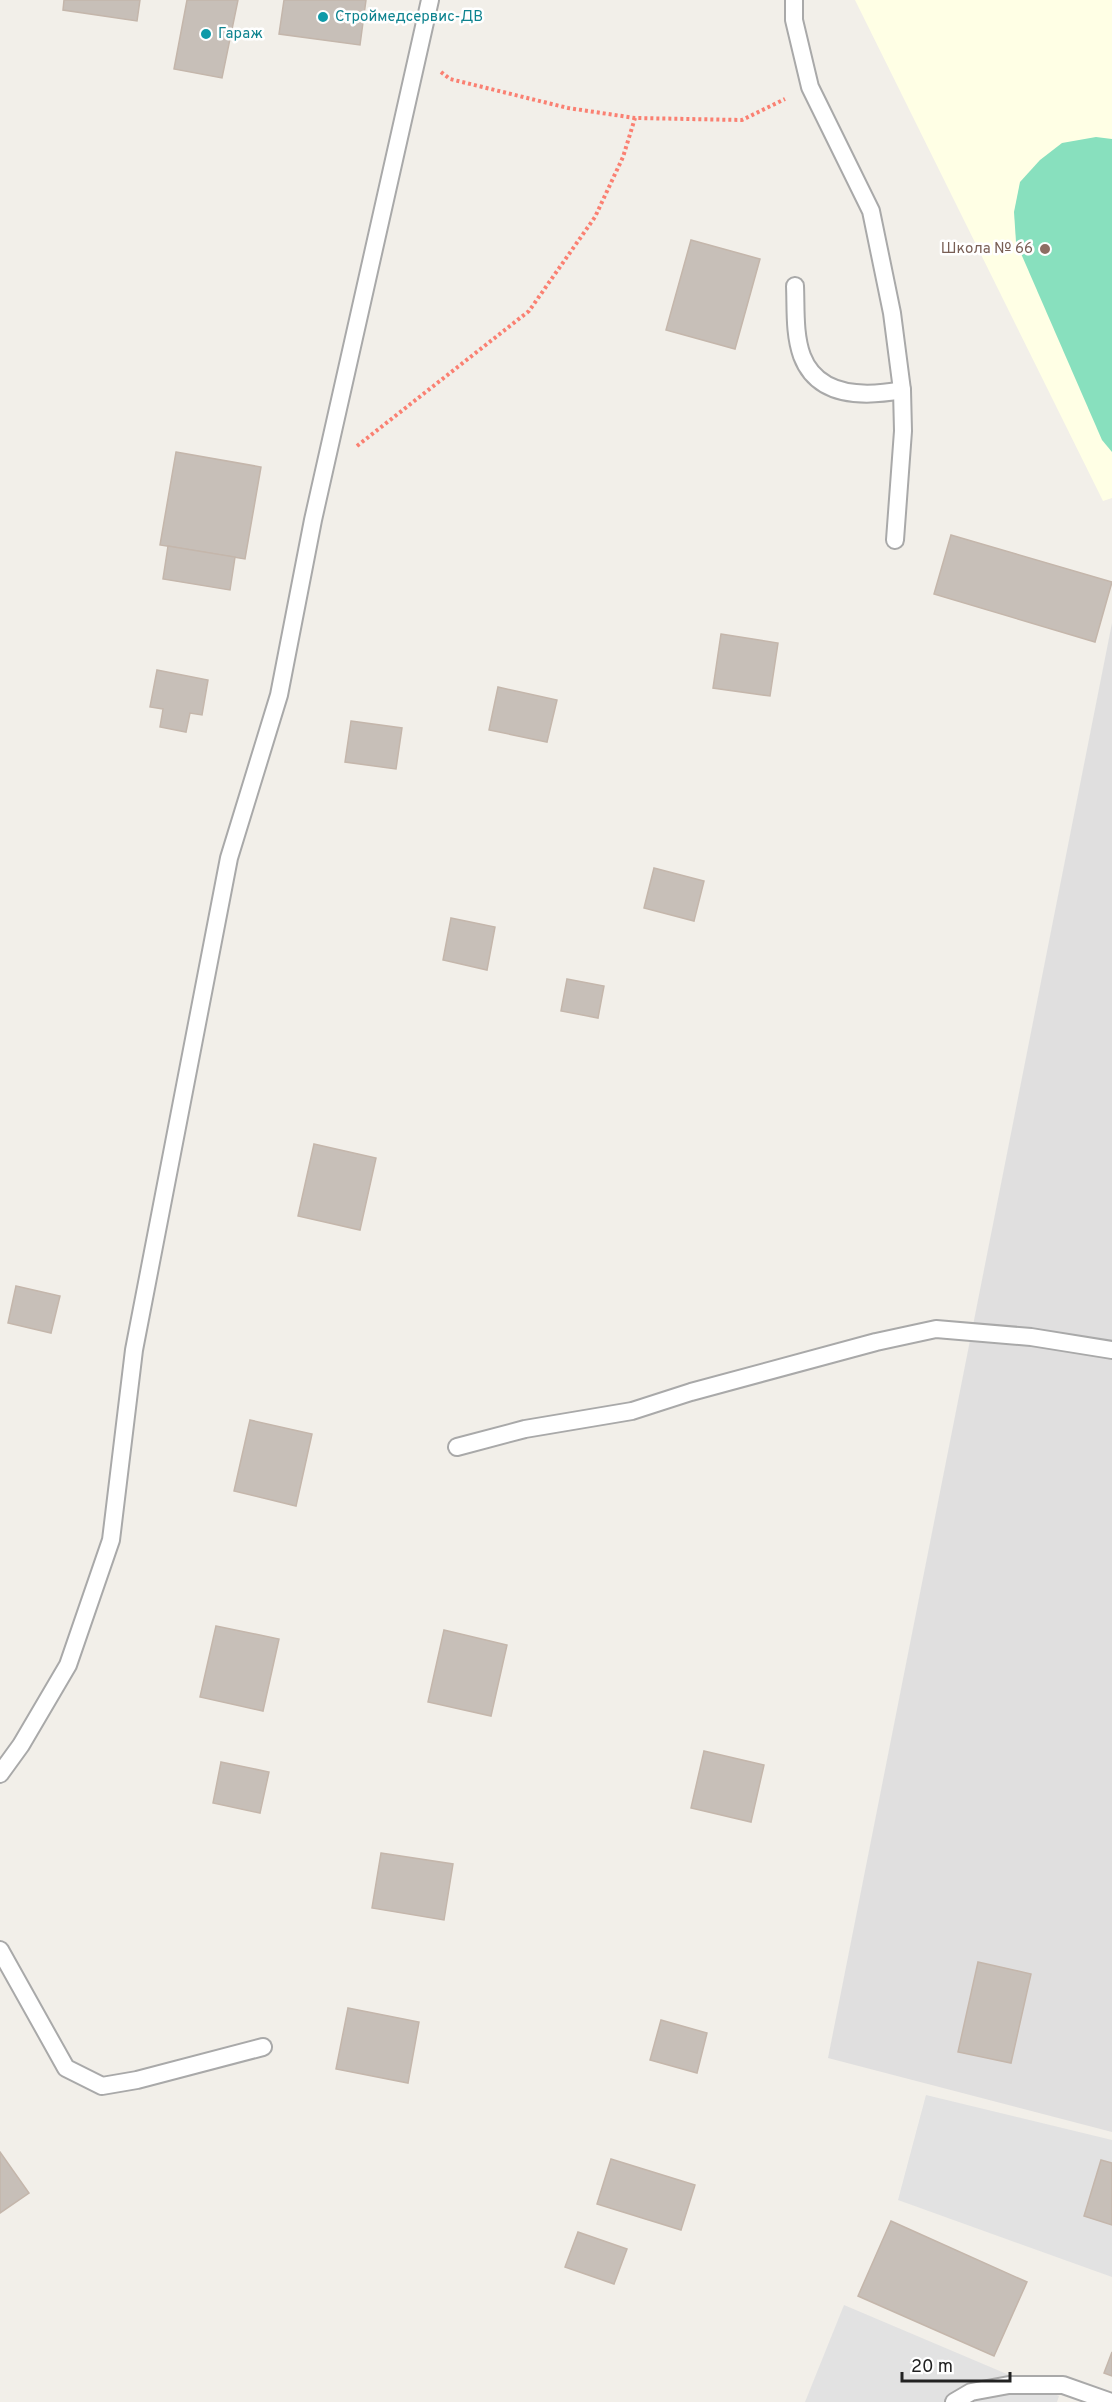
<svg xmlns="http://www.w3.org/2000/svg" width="1112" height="2402" font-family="Overpass,sans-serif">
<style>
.residential{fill:#e0dfdf}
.education{fill:#ffffe5}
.pitch{fill:#88e0be}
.parking{fill:#e2e2e2}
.building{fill:#c7bfb8;stroke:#c4b6ab;stroke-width:1.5}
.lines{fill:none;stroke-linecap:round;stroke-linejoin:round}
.lane-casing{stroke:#a9a9a9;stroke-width:20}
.path{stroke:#fa8072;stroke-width:4;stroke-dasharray:3 3;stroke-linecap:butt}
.lane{stroke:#fff;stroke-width:16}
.culture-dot{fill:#0f9aa8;stroke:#fff;stroke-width:2}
.education-dot{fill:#8d6e63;stroke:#fff;stroke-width:2}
.labels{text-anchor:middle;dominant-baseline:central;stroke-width:5;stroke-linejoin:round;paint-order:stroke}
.culture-label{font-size:15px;fill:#0d838f;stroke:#fff;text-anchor:start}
.education-label{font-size:15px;fill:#785e54;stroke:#fff;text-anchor:end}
</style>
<rect width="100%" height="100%" fill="#f2efe9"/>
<!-- residential -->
<path class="residential" d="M1112 623V2132L828 2058Z"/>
<!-- education -->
<path class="education" d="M855 0H1112V498L1103 501Z"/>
<!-- pitch -->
<path class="pitch" d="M1096 137 1112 139V452L1102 440 1016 242 1014 212 1020 182 1040 160 1062 143Z"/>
<!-- parking -->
<g class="parking">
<path d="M926 2095 1112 2140V2277L898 2200Z"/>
<path d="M844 2305 1059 2396 1057 2402H805Z"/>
</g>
<!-- building -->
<g class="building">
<path d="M64 0H140L137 21 63 10Z"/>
<path d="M187 0H238L222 78 174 69Z"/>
<path d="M284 0H366L360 45 279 34Z"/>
<path d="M691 240 760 259 735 349 666 330Z"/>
<path d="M176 452 261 467 245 559 160 545Z"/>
<path d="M951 535 1112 582 1095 642 934 594Z"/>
<path d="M168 546 235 557 230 590 163 579Z"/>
<path d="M721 634 778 643 770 696 713 688Z"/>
<path d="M157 670 208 680 202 715 190 713 186 732 160 727 163 709 150 707Z"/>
<path d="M498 687 557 700 547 742 489 730Z"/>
<path d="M351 721 402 728 396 769 345 762Z"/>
<path d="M654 868 704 881 694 921 644 908Z"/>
<path d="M451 918 495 927 487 970 443 960Z"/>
<path d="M567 979 604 986 598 1018 561 1011Z"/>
<path d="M314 1144 376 1158 360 1230 298 1216Z"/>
<path d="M16 1286 60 1296 51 1333 8 1323Z"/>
<path d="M250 1420 312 1434 296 1506 234 1491Z"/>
<path d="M216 1626 279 1639 263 1711 200 1697Z"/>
<path d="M444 1630 507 1645 491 1716 428 1702Z"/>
<path d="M704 1751 764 1765 751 1822 691 1808Z"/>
<path d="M221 1762 269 1772 260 1813 213 1803Z"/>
<path d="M381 1853 453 1864 444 1920 372 1908Z"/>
<path d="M978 1962 1031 1974 1011 2063 958 2052Z"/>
<path d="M348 2008 419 2022 408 2083 336 2069Z"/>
<path d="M661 2020 707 2033 697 2073 650 2060Z"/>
<path d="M0 2152 29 2193 0 2213Z"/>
<path d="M611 2159 695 2185 681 2230 597 2204Z"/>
<path d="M1101 2160 1112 2163V2225L1084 2216Z"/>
<path d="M891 2221 1027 2282 994 2356 858 2296Z"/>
<path d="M578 2232 627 2249 614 2284 565 2267Z"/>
<path d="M1112 2352V2376L1104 2373Z"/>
</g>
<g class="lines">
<defs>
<g id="lane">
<path d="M794 0V20L810 87 871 211 892 313 902 390 903 431 895 540"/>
<path d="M795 286C796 308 794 334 802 356 818 398 865 397 902 390"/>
<path d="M457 1447 525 1429 632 1411 691 1392 876 1342 936 1329 1031 1337 1112 1350"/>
<path d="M0 1774 21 1745 68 1665 111 1540 134 1350 229 858 279 695 313 520 430 0"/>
<path d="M0 1950 66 2068 102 2086 137 2080 263 2047"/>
<path d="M954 2402 971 2392 1009 2385H1063L1111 2402"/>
</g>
</defs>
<!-- lane casing -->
<use href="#lane" class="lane-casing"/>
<!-- path -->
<g class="path">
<path d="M441 72 450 79 568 108 635 118 742 120 785 99"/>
<path d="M357 446 529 311 595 217 623 157 635 118"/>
</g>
<!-- lane -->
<use href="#lane" class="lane"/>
</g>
<!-- markers -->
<g class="culture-dot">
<circle cx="323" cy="17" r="6"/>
<circle cx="206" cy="34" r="6"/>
</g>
<circle class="education-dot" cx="1045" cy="249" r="6"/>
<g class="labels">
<!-- culture labels -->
<g class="culture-label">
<text x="335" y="17">Строймедсервис-ДВ</text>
<text x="218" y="34">Гараж</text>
</g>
<!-- education labels -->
<g class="education-label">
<text x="1033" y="249">Школа № 66</text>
</g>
</g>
<!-- scale -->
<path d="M902 2372v9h108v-9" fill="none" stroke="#222222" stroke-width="3"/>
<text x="911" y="2372" font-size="18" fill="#222222" stroke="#ffffff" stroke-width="4.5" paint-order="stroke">20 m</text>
</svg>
